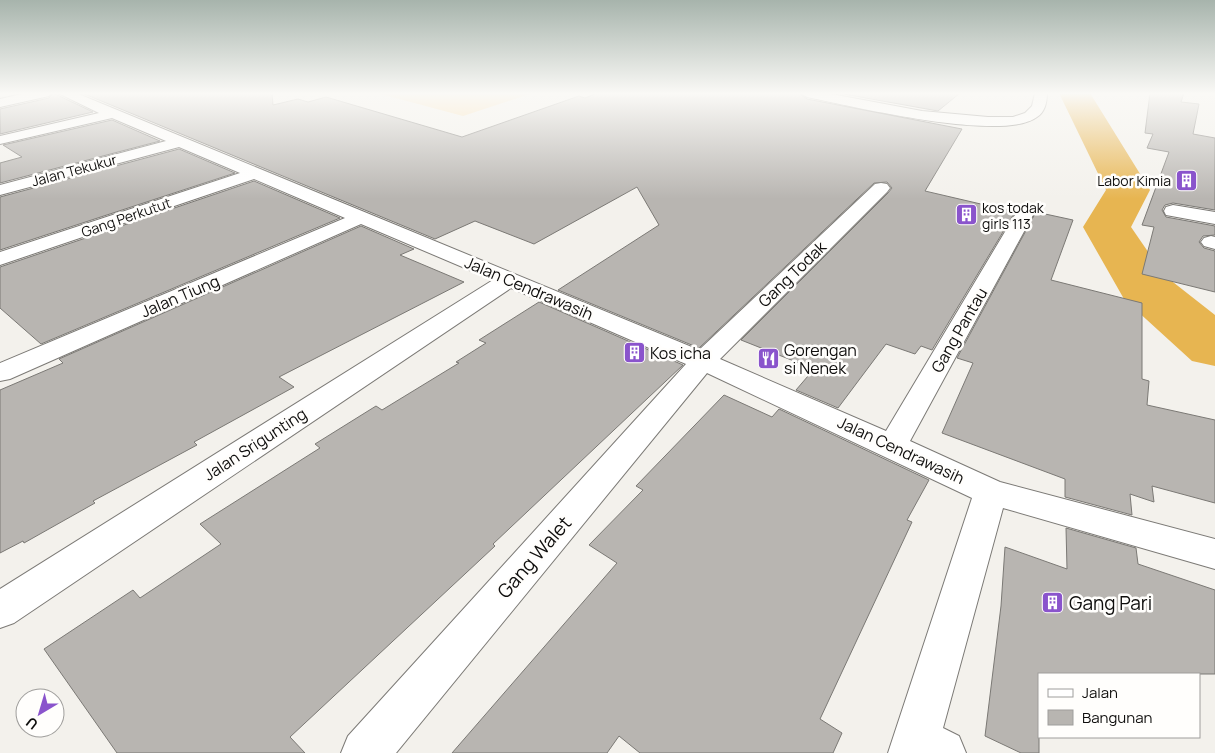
<svg xmlns="http://www.w3.org/2000/svg" width="1215" height="753" font-family="Manrope,sans-serif">
<style>
.green{fill:#fadca7}
.lines{fill:none;stroke-linecap:round;stroke-linejoin:round}
.river{fill:#e7b551;fill-rule:evenodd}
.building{fill:#b8b5b1;stroke:#7b7975}
.minor-casing{stroke:#7c7a76;stroke-width:2}
.minor{fill:#fff;fill-rule:evenodd}
.labels{text-anchor:middle;dominant-baseline:central;stroke-width:5;stroke-linejoin:round;paint-order:stroke}
.far-street-label{font-size:14px;fill:#0f0e0d;stroke:#fffefc}
.far-poi-label{font-size:14px;fill:#0f0e0d;stroke:#fffefc;text-anchor:end}
.street-label{font-size:16px;fill:#0f0e0d;stroke:#fffefc}
.poi-label{font-size:16px;fill:#0f0e0d;stroke:#fffefc;text-anchor:start}
.near-street-label{font-size:19px;fill:#0f0e0d;stroke:#fffefc}
.near-poi-label{font-size:19px;fill:#0f0e0d;stroke:#fffefc;text-anchor:start}
</style>
<rect width="100%" height="100%" fill="#f3f1ec"/>
<!-- green -->
<path class="green" d="M377 93H533L463 116Z"/>
<g class="lines">
<!-- river -->
<path class="river" d="M1059 93H1090L1150 190 1131 227 1164 275 1215 315V366L1192 361 1124 299 1083 227 1106 190Z"/>
</g>
<!-- building -->
<g class="building">
<path d="M53 93 93 112 0 134V109L49 98Z"/>
<path d="M82 93H272L273 105 298 99 308 102 326 97 462 137 579 96 585 98 597 93H799L807 99 962 129 925 191 1015 212 932 350 921 346 915 354 886 344 838 408 796 390 814 369 741 340 888 193 892 188 887 182 874 183 699 348 558 290 659 225 637 187 534 244 475 221 435 239Z"/>
<path d="M838 93H960L938 111Z"/>
<path d="M1150 93H1184L1181 102 1199 104 1193 134 1215 138V210L1173 203 1165 205 1162 210 1166 217 1215 226V235L1203 236 1199 242 1204 248 1215 251V292L1142 274 1154 227 1142 225 1169 152 1147 148 1153 134 1145 133Z"/>
<path d="M112 120 160 141 0 183V163L22 157 3 145Z"/>
<path d="M179 149 235 173 0 250V197Z"/>
<path d="M254 181 340 218 41 344 0 308V267Z"/>
<path d="M1036 212 1073 220 1051 280 1142 303V379L1149 381 1147 405 1215 420V503L1152 486 1154 502 1130 494 1132 515 1065 497V479L942 433 973 363 957 358Z"/>
<path d="M361 226 414 249 400 255 464 282 279 377 294 387 194 442 197 445 93 501 95 503 24 543 23 541 0 553V390L63 363 59 359Z"/>
<path d="M539 302 683 365 493 544 495 546 290 737 305 753H117L44 649 133 590 140 598 221 544 200 524 320 448 315 444 376 406 382 410 459 363 456 362 486 343 479 340Z"/>
<path d="M724 395 772 417 779 409 929 480 907 520 912 522 820 719 842 733 833 753H640L619 736 607 753H452L617 563 589 545 643 490 636 486Z"/>
<path d="M1066 528 1136 548 1138 564 1215 590V674H1039V753H1021L985 736 1001 606 1005 547 1067 569Z"/>
</g>
<g class="lines">
<defs>
<g id="minor">
<path d="M26 93H51L49 96 0 107V99Z"/>
<path d="M58 93H76L699 350 875 184 881 183 887 184 890 188 887 192 720 359 886 431 1015 215 1017 211 1024 209 1031 211 1033 215 910 441 1000 482 1215 539V569L1003 508 943 728 959 736 966 753H888L972 498 707 373 396 753H341L348 736 686 364 511 288 14 623 0 628V589L493 280 361 224 10 379 0 381V363L345 218 254 179 0 265V252L240 173 179 147 0 195V185L166 141 112 118 0 144V136L99 113Z"/>
<path d="M801 93H826L922 111 988 117H1013L1025 113 1032 106 1035 93H1047C1047 102 1045 112 1037 117 1003 143 851 106 807 97Z"/>
<path d="M1173 205 1215 212V224L1166 215 1164 211 1166 207Z"/>
<path d="M1211 236 1215 237V249L1204 246 1201 242 1204 238Z"/>
</g>
</defs>
<!-- minor casing -->
<use href="#minor" class="minor-casing"/>
<!-- minor -->
<use href="#minor" class="minor"/>
</g>
<!-- sky -->
<linearGradient id="sky" x2="0" y2="1"><stop stop-color="#a7b4ac"/><stop offset="0.47" stop-color="#faf9f6"/><stop offset="1" stop-color="#faf9f6" stop-opacity="0"/></linearGradient>
<rect width="1215" height="199" fill="url(#sky)"/>
<!-- icons -->
<defs>
<symbol id="building-square" viewBox="-11 -11 22 22"><rect x="-9" y="-9" width="18" height="18" rx="4" fill="#8a54cc" stroke="#fffefc"/><path d="M-4-6H4V6H1V3H-1V6H-4ZM-2.5-4.3h1.7v1.8h-1.7ZM.8-4.3h1.7v1.8H.8ZM-2.5-1h1.7V.8h-1.7ZM.8-1h1.7V.8H.8Z" fill="#fff"/></symbol>
<symbol id="restaurant-square" viewBox="-11 -11 22 22"><rect x="-9" y="-9" width="18" height="18" rx="4" fill="#8a54cc" stroke="#fffefc"/><path d="M-5-6h1v4h1v-4h1v4h1v-4h1v5L-1.5 .5V6h-2V.5L-5-1ZM5-6V6H3V1.5H1.5Q1.5-4 5-6Z" fill="#fff"/></symbol>
</defs>
<g fill-rule="evenodd">
<use href="#building-square" x="1174" y="168" width="25" height="25"/>
<use href="#building-square" x="954" y="202" width="25" height="25"/>
<use href="#building-square" x="622" y="340" width="25" height="25"/>
<use href="#restaurant-square" x="756" y="346" width="25" height="25"/>
<use href="#building-square" x="1040" y="590" width="25" height="25"/>
</g>
<g class="labels">
<!-- far-street labels -->
<g class="far-street-label">
<text transform="translate(74 170) rotate(-15)">Jalan Tekukur</text>
<text transform="translate(126 217) rotate(-19)">Gang Perkutut</text>
</g>
<!-- far-poi labels -->
<g class="far-poi-label">
<text x="1171" y="180">Labor Kimia</text>
<text x="982" y="207" text-anchor="start">kos todak<tspan x="982" dy="16">girls 113</tspan></text>
</g>
<!-- street labels -->
<g class="street-label">
<text transform="translate(792 274) rotate(-44)">Gang Todak</text>
<text transform="translate(529 288) rotate(23)">Jalan Cendrawasih</text>
<text transform="translate(180 296) rotate(-23)">Jalan Tiung</text>
<text transform="translate(959 330) rotate(-60)">Gang Pantau</text>
<text transform="translate(255 444) rotate(-33)">Jalan Srigunting</text>
<text transform="translate(901 450) rotate(25)">Jalan Cendrawasih</text>
</g>
<!-- poi labels -->
<g class="poi-label">
<text x="784" y="350">Gorengan<tspan x="784" dy="18">si Nenek</tspan></text>
<text x="650" y="353">Kos icha</text>
</g>
<!-- near-street labels -->
<g class="near-street-label">
<text transform="translate(534 557) rotate(-49)">Gang Walet</text>
</g>
<!-- near-poi labels -->
<g class="near-poi-label">
<text x="1069" y="603">Gang Pari</text>
</g>
</g>
<!-- legend -->
<rect x="1038" y="673" width="162" height="65" fill="#fffefc" stroke="#9f9e9c"/>
<rect x="1048" y="689" width="25" height="8" fill="#ffffff" stroke="#9f9e9c"/>
<text x="1082" y="698" font-size="15" fill="#0f0e0d">Jalan</text>
<rect x="1048" y="710" width="25" height="15" fill="#b8b5b1" stroke="#9f9e9c"/>
<text x="1082" y="723" font-size="15" fill="#0f0e0d">Bangunan</text>
<!-- north arrow -->
<g transform="translate(40 713) rotate(218)"><circle r="24" fill="#fffefc" stroke="#9f9e9c"/>
<path d="M0-4L9 19L0 12L-9 19Z" fill="#8a54cc"/>
<text y="-8" font-size="14" font-weight="bold" text-anchor="middle" fill="#0f0e0d">U</text>
</g>
</svg>
